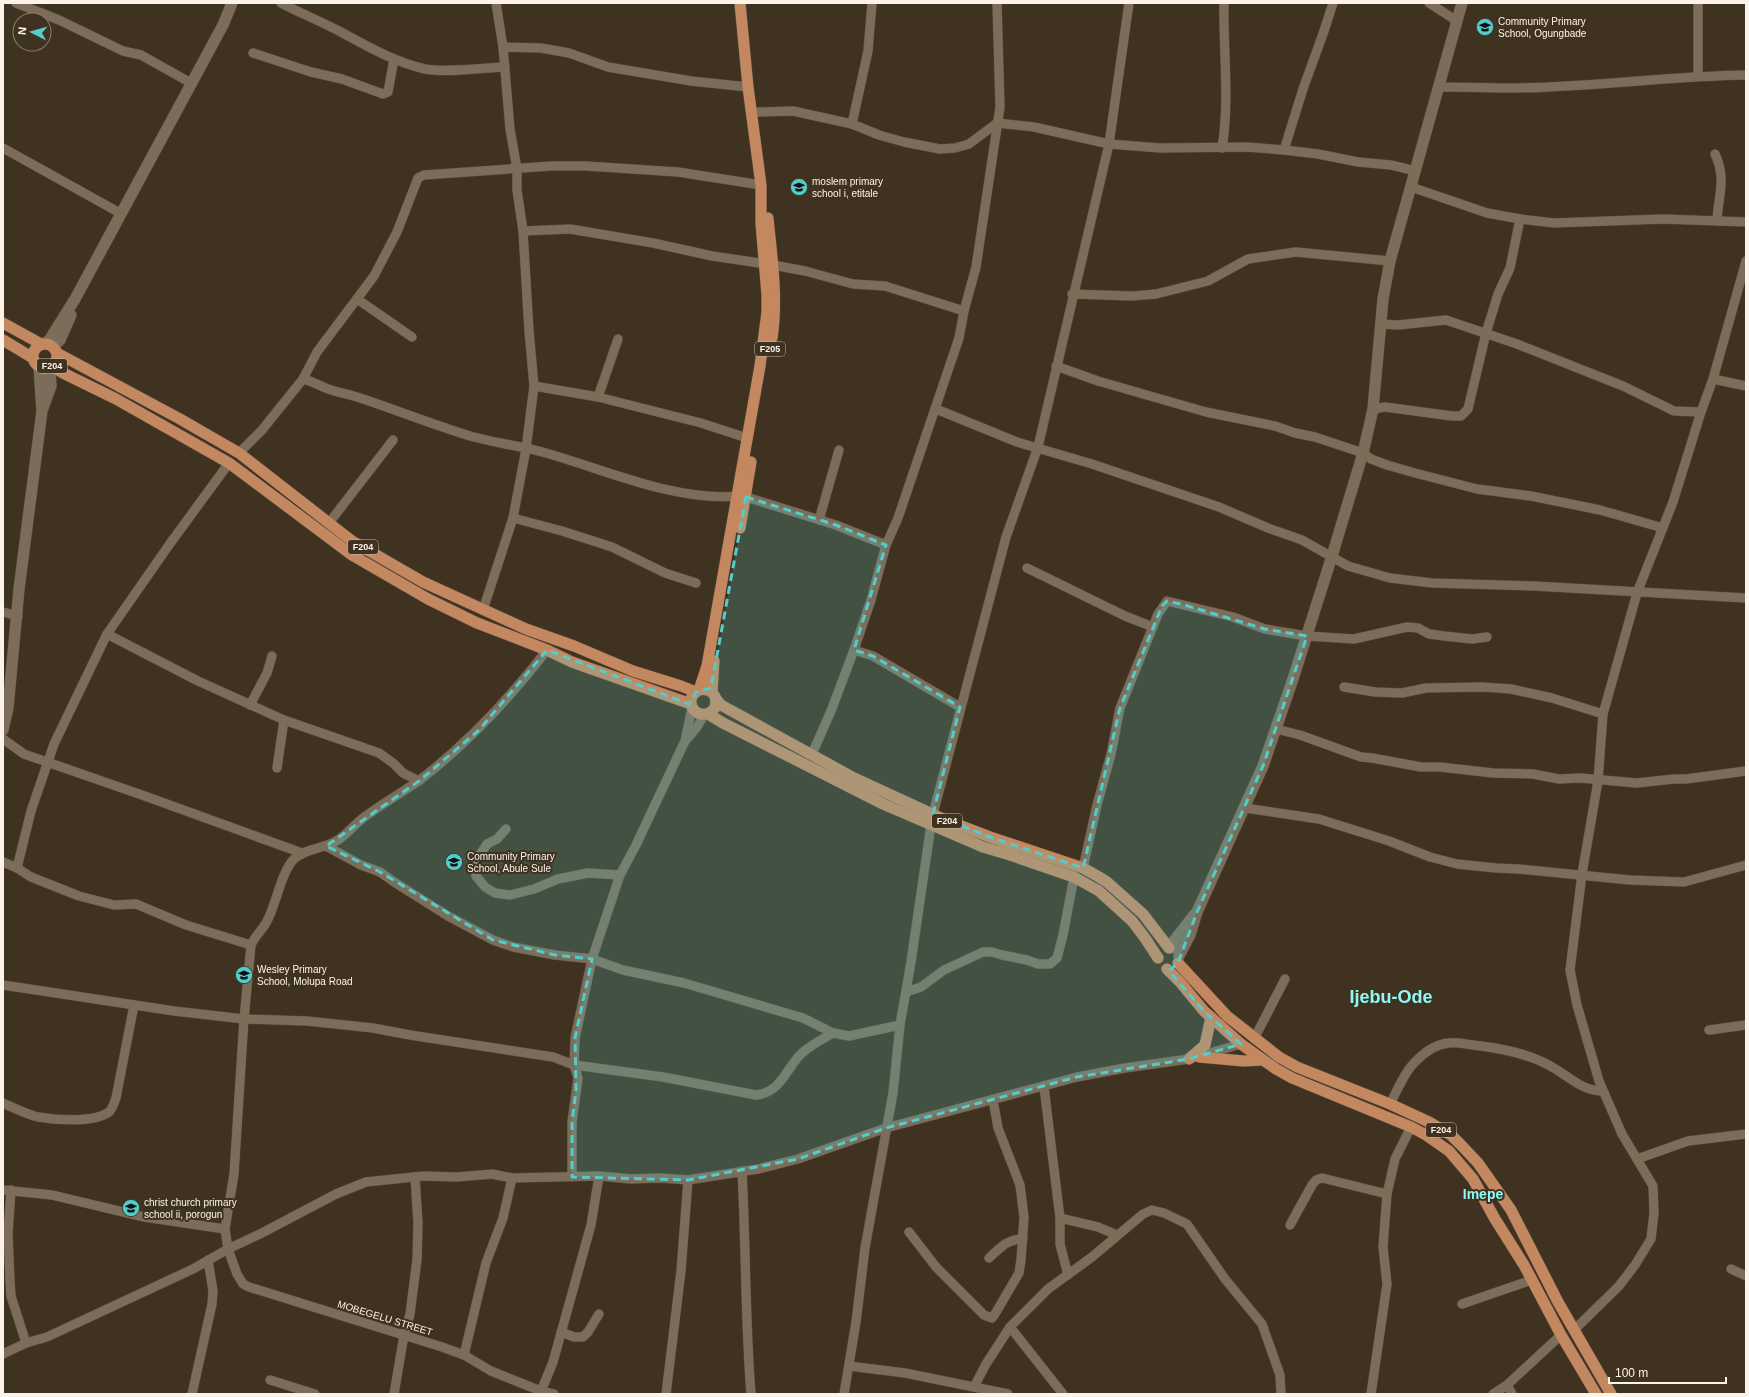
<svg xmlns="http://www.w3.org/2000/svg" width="1749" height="1397" font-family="Arial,sans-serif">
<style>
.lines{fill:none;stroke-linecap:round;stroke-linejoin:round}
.minor-casing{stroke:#594d3f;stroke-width:10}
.tertiary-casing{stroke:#594d3f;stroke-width:12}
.primary-casing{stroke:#594d3f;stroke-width:12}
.minor{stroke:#7c6d5a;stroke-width:9}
.tertiary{stroke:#7c6d5a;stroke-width:11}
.primary{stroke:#c48861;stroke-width:11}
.marked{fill:#53cdc9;fill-opacity:0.2;stroke:#53cdc9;stroke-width:3;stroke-dasharray:8 5;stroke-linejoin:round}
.labels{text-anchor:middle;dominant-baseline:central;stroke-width:4;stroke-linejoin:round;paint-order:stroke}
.shield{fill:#3f3221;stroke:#c3b9ad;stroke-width:1}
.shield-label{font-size:9px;font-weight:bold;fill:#fcf3e9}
.poi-label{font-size:10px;fill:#fcf3e9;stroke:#3f3221;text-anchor:start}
.street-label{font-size:10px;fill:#fcf3e9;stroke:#3f3221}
.district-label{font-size:14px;font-weight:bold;fill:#8ef9f5;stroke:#3f3221}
.town-label{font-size:18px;font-weight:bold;fill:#8ef9f5;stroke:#3f3221}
</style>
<rect width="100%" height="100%" fill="#3f3221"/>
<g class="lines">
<defs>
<g id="minor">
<path d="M16 3 59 20 123 51 141 55 191 83"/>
<path d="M281 3C300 13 320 21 339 31 367 46 394 62 425 69 449 73 480 68 505 67"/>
<path d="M1429 3 1457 21"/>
<path d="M503 47 541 48 569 53 608 67 691 81 748 87"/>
<path d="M253 53 311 72 342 79 383 94 388 92 394 59"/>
<path d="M1698 76V3"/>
<path d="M1438 87C1464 87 1491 88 1517 88 1594 87 1670 76 1746 75"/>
<path d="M758 112 793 111 852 124 879 135 904 142 940 149 955 148 969 144 997 123 1034 127 1109 144 1160 148 1247 147 1284 150 1318 154 1358 162 1391 165 1416 171"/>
<path d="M852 124 868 51 872 3"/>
<path d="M3 148 120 213"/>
<path d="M1222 148C1230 100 1223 51 1224 3"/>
<path d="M1284 150 1303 89 1324 31 1333 3"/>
<path d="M1715 154C1727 180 1718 195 1717 221"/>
<path d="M1411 187 1487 213 1520 219 1554 223 1663 219 1746 222"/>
<path d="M523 231 570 229 653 243 712 256 773 265 805 271 853 284 885 286 964 311"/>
<path d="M1072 294 1132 296 1156 294 1208 281 1248 259 1296 252 1390 261"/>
<path d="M357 299 412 337"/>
<path d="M1381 324 1398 325 1446 320 1517 344 1623 386 1674 411 1701 412"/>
<path d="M1056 366 1098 381 1206 412 1275 426 1295 433 1315 437 1363 453 1371 459 1387 465 1415 473 1477 489 1531 496 1600 510 1663 528"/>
<path d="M303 379C312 381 320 386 328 389 340 393 352 395 363 399 399 411 434 425 470 436 495 443 521 446 546 453 606 470 676 502 738 496"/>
<path d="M1713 379 1746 386"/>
<path d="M534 386 598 397 701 423 747 438"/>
<path d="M598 397 618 339"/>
<path d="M936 409 1017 442 1092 464 1219 507 1268 528 1302 540 1348 566 1390 578 1432 583 1534 586 1746 598"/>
<path d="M1373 409 1385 407 1452 416H1461L1468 409 1486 333 1498 294 1510 268 1520 219"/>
<path d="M239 453 262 430 303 379 317 352 374 276 397 232 418 178 424 175 551 166H586L678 172 761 185"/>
<path d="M746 497 836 525 886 545"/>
<path d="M513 518 562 531 612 547 665 573 696 583"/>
<path d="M819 520 839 450"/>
<path d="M329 523 393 440"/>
<path d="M1027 568 1125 616 1153 627"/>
<path d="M483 610 513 518 526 449 534 386 529 331 523 231 517 190V169L510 129 503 47 496 3"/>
<path d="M3 612 18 616"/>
<path d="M107 634 198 681 284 720 379 753 393 763 403 773 419 781"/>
<path d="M547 650C510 698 469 742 421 779 402 793 381 804 363 818 354 825 347 834 338 840 324 849 306 848 294 859 281 872 276 906 266 923 261 932 256 934 251 945L244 1019 234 1174 225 1229 228 1249 237 1274 243 1284 249 1287 442 1347 464 1355 491 1371 541 1391 554 1394"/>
<path d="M854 650 873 656 960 707"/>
<path d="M1344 687 1375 692 1402 693 1426 688 1482 687 1511 689 1552 698 1603 714"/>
<path d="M250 705 267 673 272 656"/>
<path d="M1276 729 1300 735 1361 757 1372 758 1421 767H1440L1493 773 1533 774 1559 779 1580 778 1637 783 1674 779H1686L1746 771"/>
<path d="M3 739 24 754 142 795 302 853"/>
<path d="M686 740 697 727 704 715"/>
<path d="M812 754 831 711 854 650 871 600 886 545 898 518 959 338 964 311 976 267 1000 107 997 3"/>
<path d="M277 768 284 720"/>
<path d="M1245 808 1319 819 1389 841 1430 857 1457 864 1496 868 1518 869 1630 880 1684 882 1746 865"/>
<path d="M933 814 1006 537 1038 447 1109 144 1129 3"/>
<path d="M506 829 497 839 487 844 476 861V876L485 887 495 893 510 895 534 889 558 879 588 873 620 875"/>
<path d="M326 846 361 865 380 872 394 882 448 916 493 940 513 947 555 955 592 959 623 970 684 983 803 1018 833 1033"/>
<path d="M3 862 17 868 31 877 79 896 114 905 136 904 186 925 251 945"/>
<path d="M17 868 31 811 54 744 107 634 169 545 229 463"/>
<path d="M1083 868 1097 805 1111 754 1120 708 1158 614 1167 601 1233 617 1265 629 1307 636 1354 639 1407 627 1418 628 1429 634 1444 636 1472 639 1487 637"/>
<path d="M3 985 174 1011 244 1019 307 1021 373 1028 410 1035 553 1057 574 1065 663 1077 756 1095C779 1093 785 1072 799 1056 807 1047 821 1040 833 1033L849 1036 900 1025"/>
<path d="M906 992 921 987 944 970 983 952H992L1002 955 1027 960 1038 964H1050L1057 958 1063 935 1074 877"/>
<path d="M1709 1030 1746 1025"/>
<path d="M1254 1039 1285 979"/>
<path d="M1044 1087 1060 1218V1244L1068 1275"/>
<path d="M3 1103C14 1108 26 1114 38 1117 56 1120 94 1123 109 1112 113 1108 114 1103 116 1098L134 1005"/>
<path d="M1390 1104C1398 1089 1405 1071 1417 1060 1425 1052 1437 1044 1449 1043 1457 1042 1465 1044 1473 1045 1500 1048 1528 1053 1552 1067 1570 1077 1582 1091 1603 1091"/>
<path d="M1637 1159 1688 1141 1746 1134"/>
<path d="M742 1171C746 1245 745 1320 751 1394"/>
<path d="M572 1177V1122L578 1078 574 1065 575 1038 592 959 620 875 636 845 685 741 692 708"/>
<path d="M3 1190 52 1195 144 1217 225 1229"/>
<path d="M11 1190 8 1233 10 1281 11 1296 26 1343"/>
<path d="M1060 1218 1098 1227 1117 1235"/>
<path d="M1290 1225 1312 1185 1316 1180 1322 1178 1387 1194"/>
<path d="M909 1232 936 1267 984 1315 992 1318 995 1314 1019 1273 1021 1260 1024 1217 1020 1185 998 1128 993 1100"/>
<path d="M989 1258C1000 1248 1007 1239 1023 1239"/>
<path d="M1731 1269 1746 1276"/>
<path d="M1462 1304 1532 1280"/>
<path d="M1010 1327 1063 1394"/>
<path d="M1574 1330 1619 1286 1635 1265 1651 1239 1654 1213 1653 1186 1622 1134 1599 1081 1577 1005 1570 970 1582 874 1598 781 1603 714 1637 593 1673 502 1701 412 1713 379 1746 261"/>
<path d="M561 1332 574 1337H583L588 1332 599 1314"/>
<path d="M3 1354 26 1343 47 1337 193 1269 228 1249 260 1234 336 1194 366 1182 424 1176 457 1177 492 1174 512 1178 599 1176 631 1179 660 1178 688 1180 758 1169 798 1159 886 1128 1077 1077 1125 1068 1189 1059 1241 1044"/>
<path d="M464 1355 486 1263 503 1218 512 1178"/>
<path d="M849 1366 905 1373 1008 1394"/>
<path d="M270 1380 315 1394"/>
<path d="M1507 1385 1512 1394"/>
<path d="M974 1387 986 1364 1010 1327 1048 1289 1092 1257 1143 1214 1152 1210 1164 1213 1187 1224 1225 1279 1262 1324 1280 1375 1281 1394"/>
<path d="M192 1394 212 1304 213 1291 208 1260"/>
<path d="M394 1394 404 1335 410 1314 417 1260 418 1223 415 1177"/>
<path d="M540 1394 553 1362 591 1225 599 1176"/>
<path d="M666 1394 681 1271 688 1180"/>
<path d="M844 1394 856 1322 865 1248 893 1093 900 1025 911 962 931 825"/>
<path d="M1371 1394 1387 1284 1383 1247 1387 1194 1395 1159 1411 1127"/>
<path d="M1493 1394 1507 1385 1561 1335"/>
</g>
<g id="tertiary">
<path d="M44 344 50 339 75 299 223 25 232 3"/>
<path d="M53 347 60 340 71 315"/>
<path d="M43 408 51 386 50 367"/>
<path d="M3 730 8 708 19 589 42 411 39 367"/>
<path d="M1172 948 1174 941 1195 914"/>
<path d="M1179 956 1190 935 1197 912 1263 766 1293 679 1332 556 1363 453 1373 409 1383 299 1390 261 1462 3"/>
</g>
<g id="primary">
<path d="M768 218C772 259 778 298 772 338"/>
<path d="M3 323 41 344"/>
<path d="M3 340 33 358"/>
<circle cx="45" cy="356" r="12"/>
<path d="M57 353 180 419 239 453 352 541 423 582 526 629 574 646 633 671 681 686 696 692"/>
<path d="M52 366 63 373 116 399 229 463 352 555 428 599 477 623 547 650 572 662 691 704"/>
<path d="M740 528 751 462"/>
<path d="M699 690C708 688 713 691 716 699L715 708C700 726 679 701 699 690L707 666 760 366 767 312V295L761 223V185L748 87 740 3"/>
<path d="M712 692 714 661"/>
<path d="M716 699 721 705 854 778 943 819 990 837 1083 868 1099 877 1107 882 1143 914 1169 948"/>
<path d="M708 714 723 723 883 804 983 847 1010 855 1074 877 1099 891 1132 921 1145 938 1158 958"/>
<path d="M1178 963 1227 1016 1279 1057 1297 1067 1390 1104 1429 1122 1451 1135 1462 1146 1478 1163 1511 1210 1558 1302 1611 1394"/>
<path d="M1167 969 1180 982 1204 1011 1241 1044 1276 1069 1292 1078 1411 1127 1426 1135 1449 1151 1473 1179 1495 1219 1524 1265 1561 1335 1596 1394"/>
<path d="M1199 1057 1244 1061 1263 1060"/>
<path d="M1189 1059 1205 1045 1211 1017"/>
</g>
</defs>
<!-- minor casing -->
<use href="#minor" class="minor-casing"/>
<!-- tertiary casing -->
<use href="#tertiary" class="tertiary-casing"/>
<!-- primary casing -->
<use href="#primary" class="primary-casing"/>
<!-- minor -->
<use href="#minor" class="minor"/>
<!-- tertiary -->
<use href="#tertiary" class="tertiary"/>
<!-- primary -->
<use href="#primary" class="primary"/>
</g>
<!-- marked area -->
<path class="marked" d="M746 497 836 525 886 545 854 650 873 656 960 707 933 814 990 837 1083 868 1120 708 1162 606 1167 601 1181 604 1265 629 1307 636 1263 766 1197 912 1178 963 1169 971 1204 1011 1241 1044 1189 1059 1077 1077 886 1128 798 1159 688 1180 572 1177V1122L576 1090 575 1038 592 959 555 955 493 940 380 872 326 846 419 781 478 731 547 650 689 704 696 692 711 688Z"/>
<!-- icons -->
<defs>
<symbol id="school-disc" viewBox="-11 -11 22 22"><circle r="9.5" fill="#53cdc9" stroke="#3f3221"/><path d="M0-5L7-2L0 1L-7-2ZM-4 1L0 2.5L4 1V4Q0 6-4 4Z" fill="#111"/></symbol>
</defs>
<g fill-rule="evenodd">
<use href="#school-disc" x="1475" y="17" width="20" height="20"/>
<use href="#school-disc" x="789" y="177" width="20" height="20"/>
<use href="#school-disc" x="444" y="852" width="20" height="20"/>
<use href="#school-disc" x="234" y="965" width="20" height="20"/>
<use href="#school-disc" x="121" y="1198" width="20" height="20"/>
</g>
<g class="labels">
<!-- shield labels -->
<g class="shield">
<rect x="755" y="342" width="30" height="14" rx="3"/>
<rect x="37" y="359" width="30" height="14" rx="3"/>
<rect x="348" y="540" width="30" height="14" rx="3"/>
<rect x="932" y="814" width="30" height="14" rx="3"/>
<rect x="1426" y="1123" width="30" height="14" rx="3"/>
</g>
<g class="shield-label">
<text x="770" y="349">F205</text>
<text x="52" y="366">F204</text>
<text x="363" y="547">F204</text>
<text x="947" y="821">F204</text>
<text x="1441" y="1130">F204</text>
</g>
<!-- poi labels -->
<g class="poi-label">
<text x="1498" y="21">Community Primary<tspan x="1498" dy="12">School, Ogungbade</tspan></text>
<text x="812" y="181">moslem primary<tspan x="812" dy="12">school i, etitale</tspan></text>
<text x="467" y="856">Community Primary<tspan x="467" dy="12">School, Abule Sule</tspan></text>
<text x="257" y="969">Wesley Primary<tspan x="257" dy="12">School, Molupa Road</tspan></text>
<text x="144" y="1202">christ church primary<tspan x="144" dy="12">school ii, porogun</tspan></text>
</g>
<!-- street labels -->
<g class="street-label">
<text transform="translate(385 1318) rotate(17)">MOBEGELU STREET</text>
</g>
<!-- district labels -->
<g class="district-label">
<text x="1483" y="1194">Imepe</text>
</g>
<!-- town labels -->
<g class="town-label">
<text x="1391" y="997">Ijebu-Ode</text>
</g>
</g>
<!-- border -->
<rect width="1749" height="1397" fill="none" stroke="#fcf3e9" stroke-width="8"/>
<!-- north arrow -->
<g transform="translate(32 32) rotate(276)"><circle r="19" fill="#3f3221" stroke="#8b7f71"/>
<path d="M0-3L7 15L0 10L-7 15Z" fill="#53cdc9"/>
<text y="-6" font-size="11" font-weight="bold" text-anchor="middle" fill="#fcf3e9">N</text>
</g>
<!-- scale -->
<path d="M1609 1377v6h117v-6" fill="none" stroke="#fcf3e9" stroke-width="2"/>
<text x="1615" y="1377" font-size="12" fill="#fcf3e9" stroke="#3f3221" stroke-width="3" paint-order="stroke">100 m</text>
</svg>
